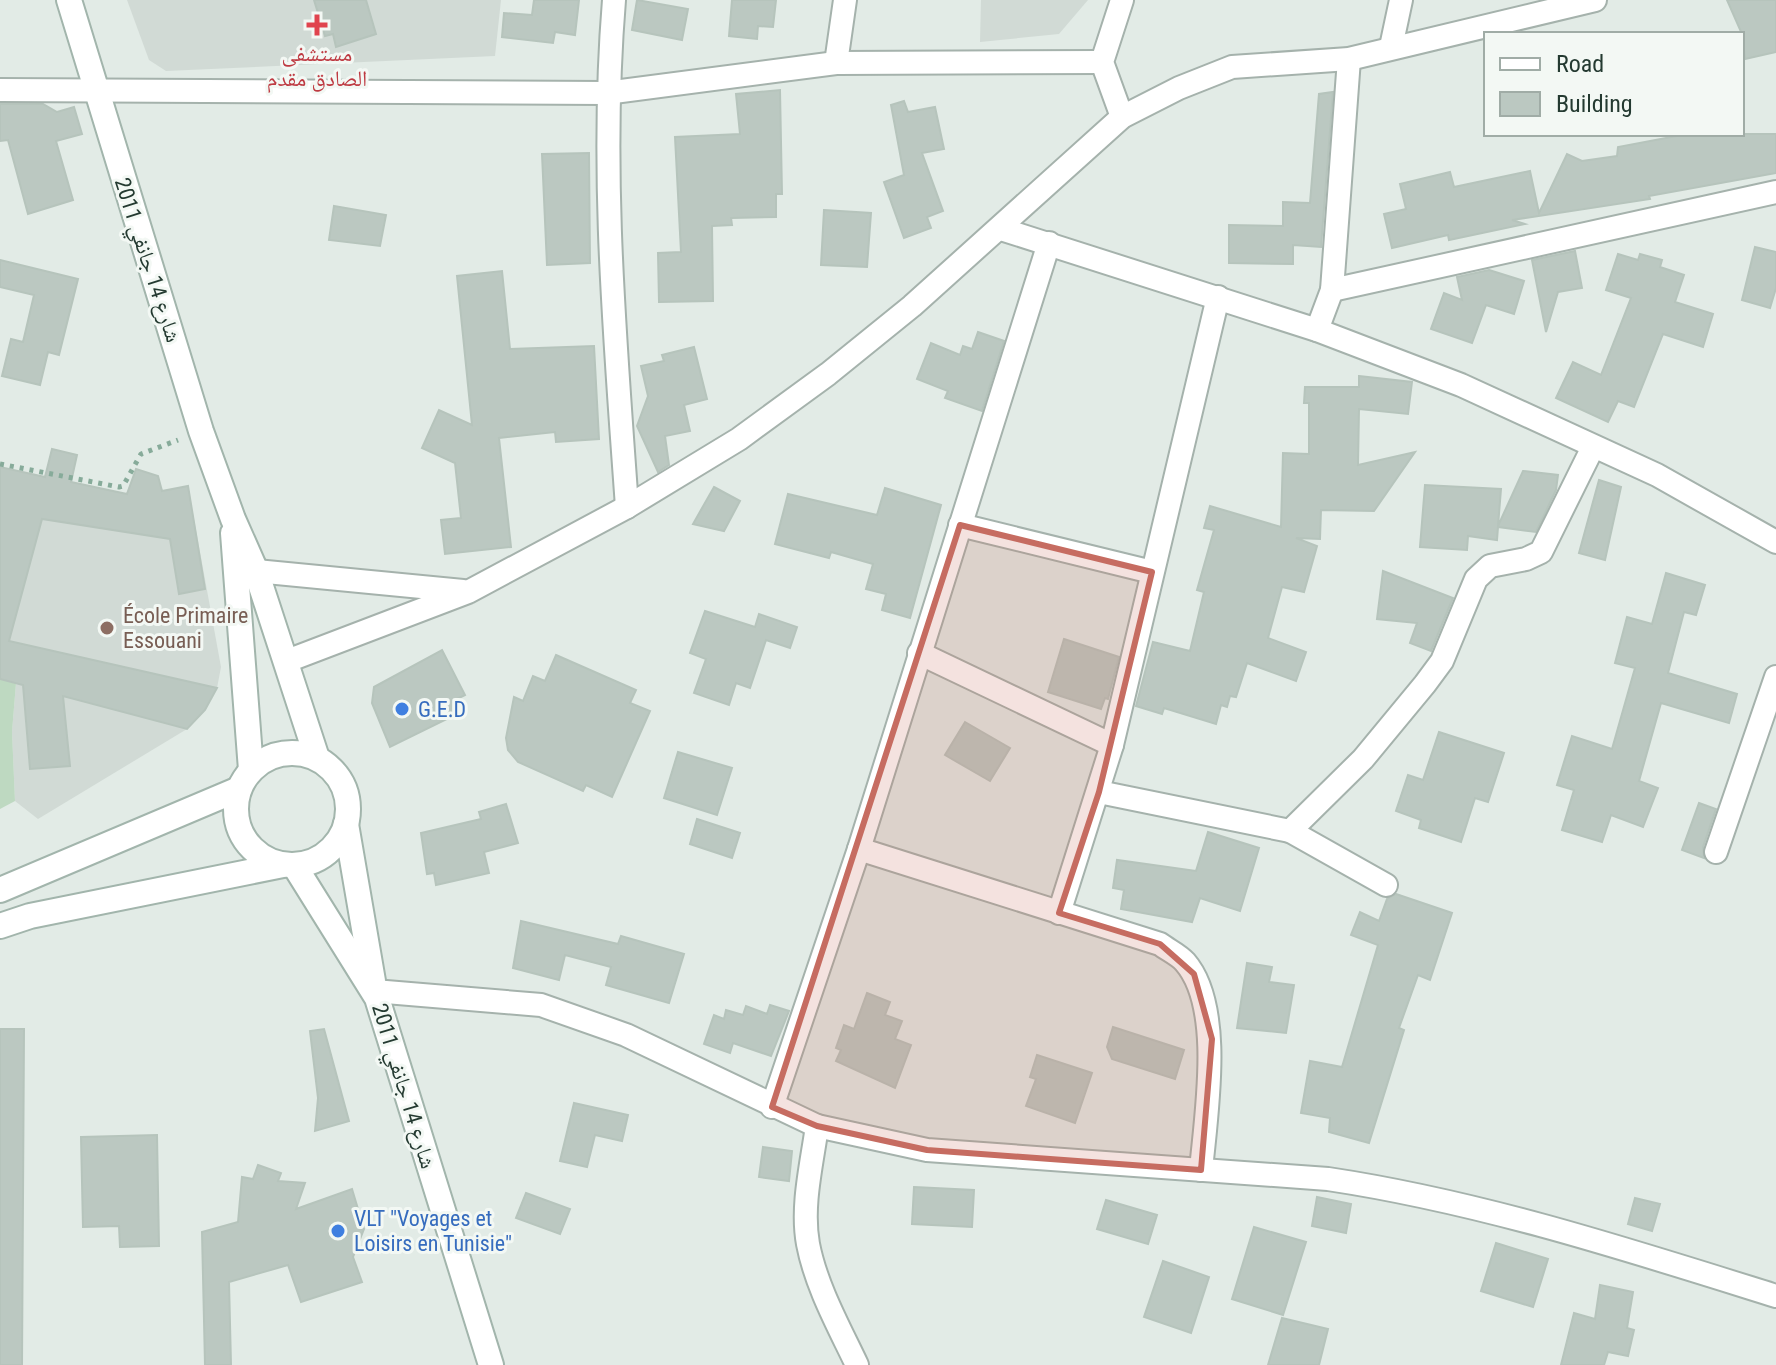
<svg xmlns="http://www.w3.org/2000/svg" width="1776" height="1365" font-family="'Roboto Condensed','Noto Naskh Arabic',sans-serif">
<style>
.built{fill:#d1dad5}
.green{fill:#bed9c1}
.building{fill:#bbc8c1;stroke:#b6c4bc;stroke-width:2}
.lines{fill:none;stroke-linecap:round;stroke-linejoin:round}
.street-casing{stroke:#a5b2ac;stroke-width:26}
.secondary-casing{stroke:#a2b5ac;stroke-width:28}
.path{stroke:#87ab9a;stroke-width:5;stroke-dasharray:4 6;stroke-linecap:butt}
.street{stroke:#fff;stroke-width:22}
.secondary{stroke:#fff;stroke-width:24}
.marked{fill:#c66c61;fill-opacity:0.2;stroke:#c66c61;stroke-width:6;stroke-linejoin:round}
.health-dot{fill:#e0444e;stroke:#f3f8f4;stroke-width:3}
.education-dot{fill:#8d6e63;stroke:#f3f8f4;stroke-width:3}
.shop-dot{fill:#3f7fe0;stroke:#f3f8f4;stroke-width:3}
.labels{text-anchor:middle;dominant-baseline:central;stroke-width:6;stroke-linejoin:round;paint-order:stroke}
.health-label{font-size:22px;fill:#be3a42;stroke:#f3f8f4}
.street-label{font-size:22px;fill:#243a31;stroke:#f3f8f4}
.education-label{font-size:22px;fill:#785e54;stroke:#f3f8f4;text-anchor:start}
.shop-label{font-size:22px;fill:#366cbe;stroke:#f3f8f4;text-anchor:start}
</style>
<rect width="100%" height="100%" fill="#e2ebe6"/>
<!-- built -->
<g class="built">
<path d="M127 0H501L495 56 166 71 149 60Z"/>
<path d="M981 0H1088L1059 34 980 42Z"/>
<path d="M3 468 126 494 136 469 158 476 162 491 188 486 221 667 217 688 205 710 187 729 38 819 15 801 12 732 16 683 0 679Z"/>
</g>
<!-- green -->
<path class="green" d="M0 679 16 683 12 732 15 801 0 809Z"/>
<!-- building -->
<g class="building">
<path d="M314 0H366L376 34 336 47 333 34 325 36Z"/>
<path d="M534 0H579L575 35 555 32 553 43 502 37 504 13 532 15Z"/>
<path d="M637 0 688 9 682 40 632 30Z"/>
<path d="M732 0H776L773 27 758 26 757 39 729 36Z"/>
<path d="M1727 0H1776V52L1745 59 1742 34Z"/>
<path d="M780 90 782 194H776V217L731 218 732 225 712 226 713 301 659 302 658 253 681 252 675 137 740 134 736 94Z"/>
<path d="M1333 92 1321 247 1293 245V264L1229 263V225L1283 226V202L1310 203 1319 94Z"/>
<path d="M904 101 908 112 935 107 944 149 922 153 943 211 927 217 931 228 904 238 884 182 904 175 891 105Z"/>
<path d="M0 104H43L57 112 74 107 82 134 56 141 73 200 28 214 8 140 0 141Z"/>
<path d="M1687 134H1776V173L1649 196 1650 199 1512 220 1525 224 1449 240 1448 235 1392 248 1384 214 1406 209 1400 184 1450 172 1454 187 1530 171 1539 213 1567 154 1582 161 1617 156 1618 147Z"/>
<path d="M589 153 590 263 547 265 542 154Z"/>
<path d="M334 206 386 215 380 246 329 240Z"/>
<path d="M824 210 871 213 867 267 821 265Z"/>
<path d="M1755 247 1776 252V288L1770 308 1742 300Z"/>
<path d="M1575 251 1582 288 1558 292 1546 332 1532 260Z"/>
<path d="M1618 254 1638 260 1640 254 1662 260 1660 267 1684 275 1675 302 1713 314 1703 347 1663 334 1634 407 1618 401 1608 422 1556 398 1573 362 1601 375 1631 298 1606 290Z"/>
<path d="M0 260 78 279 59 355 48 352 40 385 2 376 11 339 23 342 34 295 0 287Z"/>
<path d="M1489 270 1524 281 1514 314 1486 305 1472 343 1431 329 1444 293 1462 300 1457 277Z"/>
<path d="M502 271 510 349 594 346 599 439 556 442 555 432 499 438 511 547 445 554 441 520 461 518 455 463 422 448 439 410 472 425 457 276Z"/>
<path d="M978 332 1004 341 982 411 945 398 948 391 917 379 931 343 960 355 963 346 972 349Z"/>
<path d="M694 347 707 399 684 405 690 431 665 436 669 465 658 472 637 426 648 396 641 366 664 361 662 355Z"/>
<path d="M1359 376 1412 382 1408 414 1359 409 1358 465 1415 452 1374 511 1321 510 1320 539 1296 538 1317 546 1304 592 1282 587 1268 638 1306 652 1296 681 1247 663 1236 697 1230 696 1227 707 1221 705 1216 724 1164 708 1162 714 1136 706 1153 642 1190 651 1204 592 1197 590 1214 530 1204 528 1210 506 1281 527 1283 453 1309 454V403H1304L1305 387H1359Z"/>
<path d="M52 449 77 455 71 482 127 494 136 469 158 476 162 491 188 486 205 589 179 594 170 539 42 519 9 641 217 688 205 710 187 729 63 696 70 766 30 769 23 685 0 679V467L45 477Z"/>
<path d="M1523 471 1558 475 1556 490 1536 532 1498 527 1497 540 1468 536 1467 550 1420 547 1425 485 1501 489 1498 526Z"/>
<path d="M1599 480 1621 487 1605 560 1579 553Z"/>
<path d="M714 487 740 501 724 531 693 524Z"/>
<path d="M885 488 941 505 910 618 882 610 886 594 866 589 873 564 831 552 829 558 775 544 788 494 877 515Z"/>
<path d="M1383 571 1453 598 1431 651 1410 643 1417 623 1377 619Z"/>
<path d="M1666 573 1705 585 1696 615 1684 612 1668 673 1737 694 1729 723 1661 703 1639 781 1658 788 1643 827 1611 815 1602 842 1562 830 1574 790 1557 785 1572 736 1612 749 1635 668 1615 663 1627 617 1652 624Z"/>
<path d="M705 611 755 627 759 614 797 627 790 648 766 640 750 688 736 683 729 705 694 693 706 659 690 653Z"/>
<path d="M1064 639 1119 657 1108 699 1105 698 1101 709 1048 692Z"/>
<path d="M442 650 465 695 455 700 461 712 390 747 372 703 374 687Z"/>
<path d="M556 655 636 690 630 703 650 711 612 797 586 785 583 791 518 762 508 750 506 738 514 697 523 701 533 676 545 681Z"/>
<path d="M965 722 1010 748 990 781 945 755Z"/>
<path d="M1439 732 1504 753 1488 802 1475 798 1461 842 1419 828 1421 820 1396 811 1408 775 1423 780Z"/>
<path d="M678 752 732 768 717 815 664 798Z"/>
<path d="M1699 803 1716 809 1703 847 1704 858 1682 850Z"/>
<path d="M506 804 518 843 484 852 489 873 436 885 434 873 427 874 421 833 481 819 479 812Z"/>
<path d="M697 819 740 833 732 858 690 844Z"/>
<path d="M1208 832 1259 848 1240 911 1200 898 1192 922 1121 909 1124 890 1113 888 1117 860 1196 871Z"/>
<path d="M1396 894 1452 913 1430 980 1418 975 1399 1028 1404 1030 1369 1143 1329 1132 1330 1118 1301 1113 1310 1061 1342 1067 1378 945 1351 935 1360 912 1379 921 1387 899Z"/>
<path d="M521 921 618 944 621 936 684 954 669 1003 606 985 611 967 565 955 559 980 513 968Z"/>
<path d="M1247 963 1272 967 1269 982 1294 985 1286 1033 1237 1028Z"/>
<path d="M867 993 890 1002 885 1015 902 1021 895 1039 911 1045 895 1088 836 1061 841 1050 836 1048 844 1025 854 1029Z"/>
<path d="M770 1005 789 1011 771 1056 733 1043 730 1053 704 1044 714 1015 724 1019 726 1010 743 1015 746 1006 767 1014Z"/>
<path d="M1113 1027 1184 1050 1175 1079 1112 1059 1107 1047Z"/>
<path d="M0 1029H24L22 1365H0Z"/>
<path d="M324 1029 349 1121 315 1131 318 1098 310 1031Z"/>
<path d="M1037 1055 1092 1073 1075 1123 1026 1106 1036 1079 1030 1077Z"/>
<path d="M574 1103 628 1115 622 1141 595 1135 587 1167 560 1161Z"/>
<path d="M157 1135 159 1246 120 1247 119 1226 83 1227 81 1137Z"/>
<path d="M763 1147 792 1151 789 1181 759 1177Z"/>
<path d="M258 1165 281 1173 278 1181 305 1183 296 1209 352 1189 364 1229 353 1257 362 1282 301 1302 288 1265 229 1282 231 1365H205L202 1232 238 1222 242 1177 253 1179Z"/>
<path d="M914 1187 974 1190 972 1227 912 1224Z"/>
<path d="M526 1193 570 1209 560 1234 516 1218Z"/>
<path d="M1317 1197 1351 1204 1346 1233 1312 1226Z"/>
<path d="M1635 1198 1660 1204 1652 1231 1628 1224Z"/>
<path d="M1106 1200 1157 1215 1148 1244 1097 1229Z"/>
<path d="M1254 1227 1306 1242 1283 1315 1232 1299Z"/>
<path d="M1496 1243 1548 1259 1533 1307 1481 1291Z"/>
<path d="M1163 1261 1209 1277 1191 1333 1144 1317Z"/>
<path d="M1600 1285 1633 1292 1627 1328 1634 1330 1628 1356 1608 1352 1604 1365H1561L1574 1313 1595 1319Z"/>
<path d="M1282 1318 1328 1329 1319 1365H1268Z"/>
</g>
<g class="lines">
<defs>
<g id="street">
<path d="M614 0C600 169 615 338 627 507"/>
<path d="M1122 0 1102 62 1122 117"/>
<path d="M1391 47 1401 0"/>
<path d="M836 63 845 0"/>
<path d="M0 90 606 93 836 63 1102 62"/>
<path d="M1001 229 1317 330 1461 385 1657 475 1776 542"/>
<path d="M1332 290 1776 192"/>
<path d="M1317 330 1332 290 1349 59"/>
<path d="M960 525 1152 572"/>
<path d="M256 571 463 591"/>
<path d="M919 653 1112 745"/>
<path d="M287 661 468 592 627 507 739 439 828 374 912 306 1122 117 1179 88 1232 67 1349 59 1595 0"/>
<path d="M1099 792 1290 831 1386 885"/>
<path d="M1290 831 1363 759 1425 684 1442 661 1476 579 1490 566 1526 559 1541 552 1593 447"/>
<path d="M859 849 1160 944C1168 950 1179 955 1185 962 1224 1007 1206 1114 1201 1170"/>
<path d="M1716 852 1776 677"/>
<path d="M1059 913 1112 745 1218 297"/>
<path d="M374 991 541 1005 626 1035 817 1126 927 1150 1328 1179C1481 1202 1629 1250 1776 1296"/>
<path d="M772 1107 859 849 1049 243"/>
<path d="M817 1126C812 1163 801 1206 808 1244 816 1286 839 1327 857 1365"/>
</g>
<g id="secondary">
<path d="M69 0 201 431 233 519 256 571 317 758"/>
<path d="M233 533 251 770"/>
<circle cx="292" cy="809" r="56"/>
<path d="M346 824 373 981"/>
<path d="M294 865 377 998 491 1365"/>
<path d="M0 890 239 789"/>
<path d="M0 926 30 916 283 865"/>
</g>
</defs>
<!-- street casing -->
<use href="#street" class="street-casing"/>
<!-- secondary casing -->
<use href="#secondary" class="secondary-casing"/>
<!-- path -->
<path class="path" d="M0 464 119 487 123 486 141 454 178 440"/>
<!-- street -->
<use href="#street" class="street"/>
<!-- secondary -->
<use href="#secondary" class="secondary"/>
</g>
<!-- marked area -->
<path class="marked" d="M960 525 1152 572 1099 792 1059 913 1160 944 1194 974 1212 1039 1201 1170 927 1150 817 1126 772 1107Z"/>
<!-- markers -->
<path class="health-dot" d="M313 13h8v8h8v8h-8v8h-8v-8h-8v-8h8z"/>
<circle class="education-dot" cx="107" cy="628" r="8"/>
<g class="shop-dot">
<circle cx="402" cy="709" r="8"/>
<circle cx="338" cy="1231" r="8"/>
</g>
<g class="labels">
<!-- health labels -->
<g class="health-label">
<text x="317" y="53">مستشفى<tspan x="317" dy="25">الصادق مقدم</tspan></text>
</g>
<!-- street labels -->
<g class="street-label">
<text transform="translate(148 260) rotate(72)">شارع 14 جانفي 2011</text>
<text transform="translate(404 1086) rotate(73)">شارع 14 جانفي 2011</text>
</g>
<!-- education labels -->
<g class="education-label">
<text x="123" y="615">École Primaire<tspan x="123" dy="25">Essouani</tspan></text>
</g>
<!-- shop labels -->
<g class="shop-label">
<text x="418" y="709">G.E.D</text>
<text x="354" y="1218">VLT "Voyages et<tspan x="354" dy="25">Loisirs en Tunisie"</tspan></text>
</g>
</g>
<!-- legend -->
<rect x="1484" y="32" width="260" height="104" fill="#f3f8f4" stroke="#a0aca6" stroke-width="2"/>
<rect x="1500" y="58" width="40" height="12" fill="#ffffff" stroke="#a0aca6" stroke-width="2"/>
<text x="1556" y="72" font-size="24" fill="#243a31">Road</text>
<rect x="1500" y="92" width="40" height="24" fill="#bbc8c1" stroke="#a0aca6" stroke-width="2"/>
<text x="1556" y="112" font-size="24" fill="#243a31">Building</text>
</svg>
